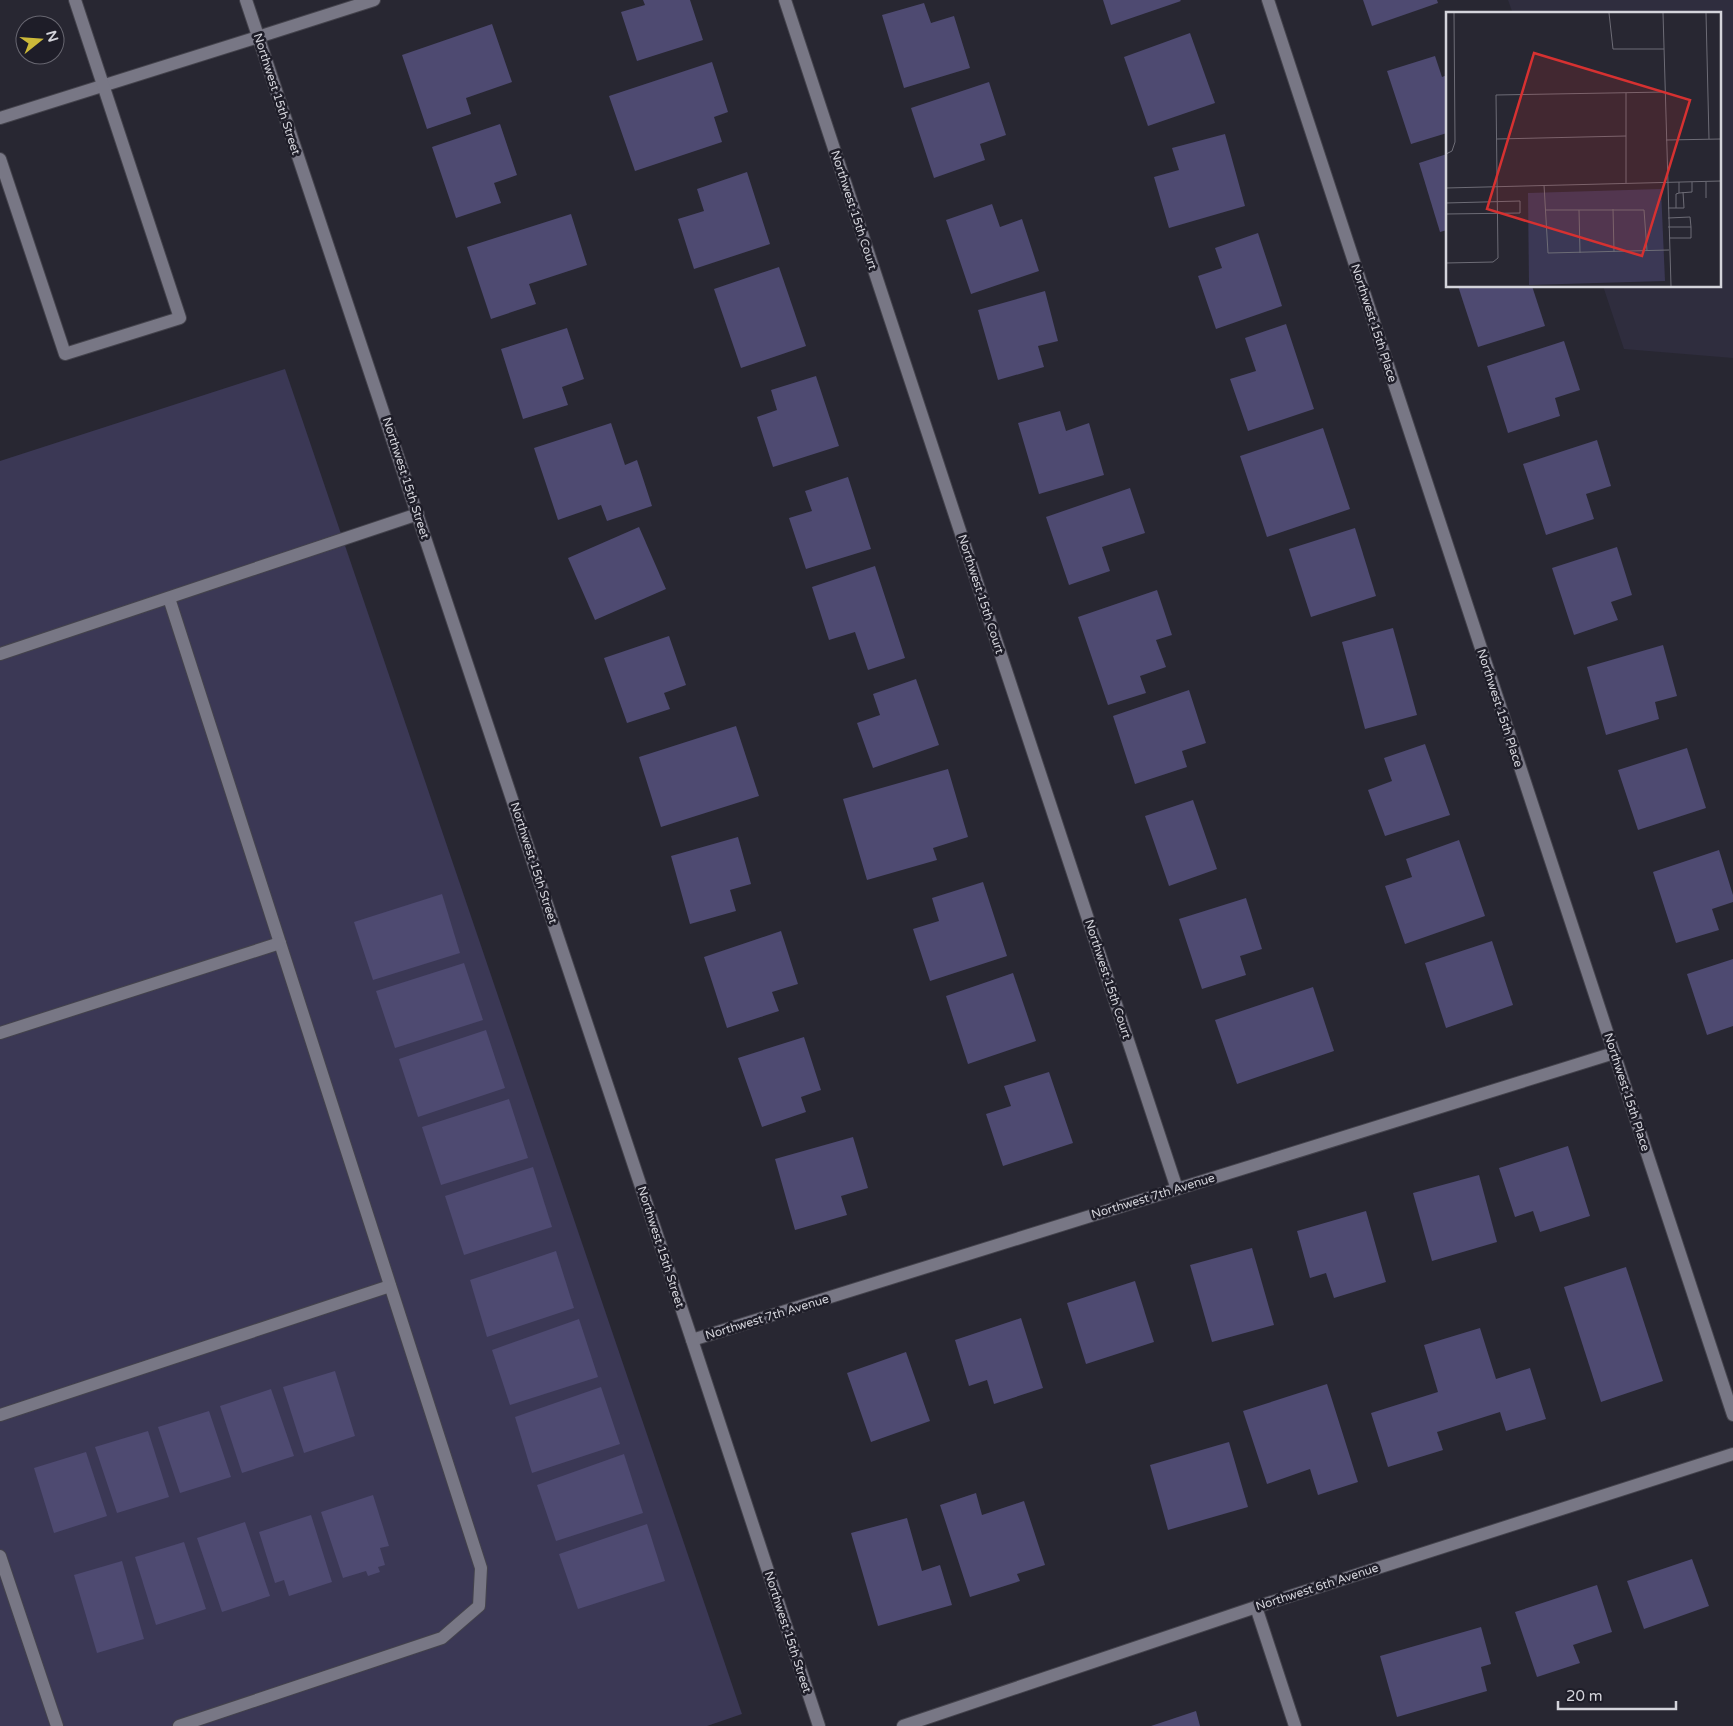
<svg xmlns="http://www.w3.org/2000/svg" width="1733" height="1726" font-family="'Varela Round',sans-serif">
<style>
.built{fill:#2f2d3e}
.green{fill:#3b3855}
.building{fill:#4e4a71}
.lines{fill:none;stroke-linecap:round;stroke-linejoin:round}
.lane-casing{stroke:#44434c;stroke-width:14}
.street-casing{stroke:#44434c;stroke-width:14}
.secondary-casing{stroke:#44434c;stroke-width:14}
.lane{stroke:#787785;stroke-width:12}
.street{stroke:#787785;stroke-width:12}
.secondary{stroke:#787785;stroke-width:12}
.labels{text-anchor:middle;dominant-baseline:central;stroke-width:5;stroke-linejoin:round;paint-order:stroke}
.street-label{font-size:12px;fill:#d4d4db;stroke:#1e1d28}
.inset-road{fill:none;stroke:#6d6c76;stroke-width:1}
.view{fill:#d63131;fill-opacity:0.15;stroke:#d63131;stroke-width:2.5}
.inset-edge{fill:none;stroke:#d4d4db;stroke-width:2.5}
</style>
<rect width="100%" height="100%" fill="#282732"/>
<!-- built -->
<path class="built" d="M1508 0H1733V358L1624 349 1603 286H1719V14H1513Z"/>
<!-- green -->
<path class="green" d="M285 369 742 1714 707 1726H0V461Z"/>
<!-- building -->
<g class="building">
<path d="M643 0H690L703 40 637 61 621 12 645 5Z"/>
<path d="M1103 0H1180L1181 1 1111 25Z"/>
<path d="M1363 0H1437L1438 3 1372 26Z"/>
<path d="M924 3 931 23 954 16 970 68 904 88 882 15Z"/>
<path d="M492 24 512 82 466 98 471 114 427 129 402 55Z"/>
<path d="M1190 33 1215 103 1148 126 1124 57Z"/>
<path d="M1435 56 1442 77 1447 75V133L1411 144 1387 71Z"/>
<path d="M712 62 728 112 714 117 722 142 635 171 609 96Z"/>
<path d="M989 82 1006 135 980 144 985 160 934 178 911 108Z"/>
<path d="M500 124 517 175 494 183 501 203 456 218 432 147Z"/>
<path d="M1225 134 1245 206 1169 228 1154 177 1179 170 1172 148Z"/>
<path d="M1447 154V230L1440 232 1419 163Z"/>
<path d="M747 172 770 244 694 269 678 219 704 211 697 189Z"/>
<path d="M992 204 1000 227 1022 219 1039 271 971 294 946 220Z"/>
<path d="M571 214 587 265 529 284 536 304 491 319 467 247Z"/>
<path d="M1258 233 1282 306 1216 329 1198 276 1222 268 1215 248Z"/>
<path d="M779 267 806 346 741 368 714 289Z"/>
<path d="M1458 286H1532L1545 326 1478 347Z"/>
<path d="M1045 291 1058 341 1038 346 1044 367 998 380 978 310Z"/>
<path d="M1286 324 1314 409 1248 431 1230 379 1256 371 1245 338Z"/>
<path d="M567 328 584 379 562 387 568 405 523 419 501 349Z"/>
<path d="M1564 341 1580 390 1555 398 1560 416 1508 433 1487 366Z"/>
<path d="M816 376 839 446 773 467 757 417 777 410 771 390Z"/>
<path d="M1060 411 1066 431 1089 423 1104 475 1039 494 1018 423Z"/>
<path d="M611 423 625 465 637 460 652 506 607 521 601 505 558 520 534 448Z"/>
<path d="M1323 428 1350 509 1267 537 1240 456Z"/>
<path d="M1597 440 1611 486 1586 494 1594 519 1546 535 1523 464Z"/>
<path d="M848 477 871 549 806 569 789 518 812 511 805 491Z"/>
<path d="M1130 488 1145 533 1102 547 1110 571 1069 585 1046 517Z"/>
<path d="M639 527 666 589 595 620 568 558Z"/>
<path d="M1355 528 1376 596 1311 617 1289 549Z"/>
<path d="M1617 547 1632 595 1611 602 1618 620 1574 635 1552 568Z"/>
<path d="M875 566 905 658 868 670 855 632 829 640 812 587Z"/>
<path d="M1157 590 1172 635 1156 640 1166 667 1140 676 1146 693 1108 705 1078 617Z"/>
<path d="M1393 628 1417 715 1365 729 1342 642Z"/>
<path d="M669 636 686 685 664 693 670 709 627 723 604 658Z"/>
<path d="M1663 645 1677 696 1655 702 1659 719 1606 735 1587 667Z"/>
<path d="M916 679 939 745 873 768 857 723 880 715 873 694Z"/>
<path d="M1189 690 1206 743 1182 751 1187 767 1135 784 1113 716Z"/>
<path d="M736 726 759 796 661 827 639 757Z"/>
<path d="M1425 744 1450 815 1385 836 1368 790 1392 781 1384 758Z"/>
<path d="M1687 748 1706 808 1638 830 1618 770Z"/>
<path d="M948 769 968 837 933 848 937 860 867 880 843 799Z"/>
<path d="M1193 800 1217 869 1169 886 1145 816Z"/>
<path d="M738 837 751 884 730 890 736 911 690 924 671 856Z"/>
<path d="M1459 840 1485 916 1405 944 1385 886 1412 877 1406 859Z"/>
<path d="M1719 850 1733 895V902L1712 909 1719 930 1676 943 1653 872Z"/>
<path d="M983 882 1007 956 930 981 913 929 939 921 932 898Z"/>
<path d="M442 894 460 953 373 980 354 922Z"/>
<path d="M1246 898 1262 949 1240 956 1246 975 1202 989 1179 919Z"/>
<path d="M781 931 798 984 772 992 779 1011 727 1028 704 957Z"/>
<path d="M1492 941 1513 1005 1446 1028 1425 963Z"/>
<path d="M1733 959V1026L1707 1035 1687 974Z"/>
<path d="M464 963 483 1020 395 1048 376 991Z"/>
<path d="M1013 973 1036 1041 968 1064 946 996Z"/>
<path d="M1313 987 1334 1051 1237 1084 1215 1020Z"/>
<path d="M486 1030 505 1088 418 1117 399 1059Z"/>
<path d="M804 1037 821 1090 801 1097 806 1112 762 1127 738 1058Z"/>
<path d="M1049 1072 1073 1143 1003 1166 986 1114 1011 1106 1004 1086Z"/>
<path d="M509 1099 528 1158 441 1185 422 1127Z"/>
<path d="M853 1137 868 1188 841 1196 847 1215 795 1230 775 1159Z"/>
<path d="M1568 1146 1590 1216 1540 1232 1533 1211 1515 1217 1499 1168Z"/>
<path d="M533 1167 552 1227 464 1255 445 1196Z"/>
<path d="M1479 1175 1497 1242 1432 1261 1413 1193Z"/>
<path d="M1366 1211 1386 1282 1334 1298 1326 1273 1310 1278 1297 1231Z"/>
<path d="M1252 1248 1274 1325 1212 1342 1190 1265Z"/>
<path d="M556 1251 574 1308 487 1337 470 1280Z"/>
<path d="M1626 1267 1663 1381 1601 1402 1564 1287Z"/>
<path d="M1135 1281 1154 1342 1086 1364 1067 1303Z"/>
<path d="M1021 1318 1043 1388 994 1404 987 1380 969 1386 955 1340Z"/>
<path d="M579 1319 598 1377 510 1405 492 1350Z"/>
<path d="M1480 1328 1496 1379 1530 1368 1546 1419 1506 1431 1500 1412 1437 1432 1443 1450 1388 1467 1371 1413 1438 1392 1424 1345Z"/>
<path d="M906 1352 930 1421 871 1442 847 1373Z"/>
<path d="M335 1371 355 1436 304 1453 283 1387Z"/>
<path d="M1327 1384 1358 1482 1318 1495 1310 1469 1267 1484 1243 1411Z"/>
<path d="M601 1387 620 1444 532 1473 515 1417Z"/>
<path d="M271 1389 294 1456 242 1473 220 1406Z"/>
<path d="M209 1411 231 1477 180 1493 158 1427Z"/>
<path d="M148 1431 169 1497 117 1513 95 1447Z"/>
<path d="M1229 1442 1248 1507 1168 1530 1150 1465Z"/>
<path d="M86 1452 107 1516 54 1533 34 1468Z"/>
<path d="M624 1454 643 1513 556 1541 537 1485Z"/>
<path d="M976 1493 982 1515 1024 1501 1045 1565 1017 1574 1020 1581 970 1597 940 1505Z"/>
<path d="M373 1495 389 1546 380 1548 385 1565 378 1567 380 1572 368 1576 366 1571 343 1578 321 1512Z"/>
<path d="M311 1515 332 1582 289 1596 284 1580 275 1583 259 1532Z"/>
<path d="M907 1518 922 1571 940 1565 952 1605 878 1626 851 1533Z"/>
<path d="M245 1522 270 1596 222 1612 197 1538Z"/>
<path d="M647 1524 665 1581 578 1609 559 1554Z"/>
<path d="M184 1542 206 1609 156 1625 135 1557Z"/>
<path d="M1692 1559 1709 1606 1644 1629 1627 1581Z"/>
<path d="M122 1561 144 1639 97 1653 74 1575Z"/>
<path d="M1597 1585 1612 1632 1573 1645 1580 1663 1537 1677 1515 1612Z"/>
<path d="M1481 1627 1491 1664 1481 1667 1487 1691 1397 1717 1380 1656Z"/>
<path d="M1196 1711 1200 1726H1151Z"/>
</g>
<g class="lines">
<defs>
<g id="lane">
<path d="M0 118 258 37"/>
<path d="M0 159 65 354 180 318 75 0"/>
<path d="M169 598 481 1568 479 1606 442 1638 179 1726"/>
<path d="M0 654 418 514"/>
<path d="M0 1033 280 943"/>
<path d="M0 1415 390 1286"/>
<path d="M0 1556 57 1726"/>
</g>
<g id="street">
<path d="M785 0 1177 1189"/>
<path d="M1268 0 1733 1415"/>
<path d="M258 37 374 0"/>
<path d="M692 1340 1614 1053"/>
<path d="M1256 1607 1295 1726"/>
<path d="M903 1726 1256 1607 1733 1454"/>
</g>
<path id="secondary" d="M246 0 692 1340 819 1726"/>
</defs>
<!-- lane casing -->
<use href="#lane" class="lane-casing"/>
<!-- street casing -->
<use href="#street" class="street-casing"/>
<!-- secondary casing -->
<use href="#secondary" class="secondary-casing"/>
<!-- lane -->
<use href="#lane" class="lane"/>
<!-- street -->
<use href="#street" class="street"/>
<!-- secondary -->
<use href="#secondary" class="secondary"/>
</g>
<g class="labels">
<!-- street labels -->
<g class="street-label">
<text transform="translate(277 94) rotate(72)">Northwest 15th Street</text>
<text transform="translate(854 210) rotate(72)">Northwest 15th Court</text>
<text transform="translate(1374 323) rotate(72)">Northwest 15th Place</text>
<text transform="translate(406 478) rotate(72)">Northwest 15th Street</text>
<text transform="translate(981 594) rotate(72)">Northwest 15th Court</text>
<text transform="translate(1500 708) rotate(72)">Northwest 15th Place</text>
<text transform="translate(534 863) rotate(72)">Northwest 15th Street</text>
<text transform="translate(1108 979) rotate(72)">Northwest 15th Court</text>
<text transform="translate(1627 1092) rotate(72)">Northwest 15th Place</text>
<text transform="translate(1153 1196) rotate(-17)">Northwest 7th Avenue</text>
<text transform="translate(661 1247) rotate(72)">Northwest 15th Street</text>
<text transform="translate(767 1317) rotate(-17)">Northwest 7th Avenue</text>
<text transform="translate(1317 1587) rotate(-18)">Northwest 6th Avenue</text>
<text transform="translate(788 1632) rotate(72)">Northwest 15th Street</text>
</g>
</g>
<!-- overview -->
<g transform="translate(1446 12)">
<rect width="275" height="275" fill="#282732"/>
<path d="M215 177 219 269 83 273 82 181Z" fill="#3b3855"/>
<path class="inset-road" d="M163 1 167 37H218M217 1 225 274M260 1 263 127M180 81V171M51 127 180 124M220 128 275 127M0 142 6 139 9 130 8 1M233 170V181L246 180V170M260 170V186M98 173 102 241 223 238M0 176 275 169M0 191 74 189V201L0 202M222 196H238L237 180M230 196V182L233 181M167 197 168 240M99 198H198L201 239M133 198 134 241M222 206 244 205 245 215M222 215H245V226H223M0 251 47 250 52 246 50 83 219 80"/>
<path class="view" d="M88 41 244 88 196 244 41 197Z"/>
<rect width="275" height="275" class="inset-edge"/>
</g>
<!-- north arrow -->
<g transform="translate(40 40) rotate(73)"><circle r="24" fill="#1e1d28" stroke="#676670"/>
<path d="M0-4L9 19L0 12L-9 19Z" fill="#ccb939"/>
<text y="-8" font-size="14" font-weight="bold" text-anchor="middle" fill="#d4d4db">N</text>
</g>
<!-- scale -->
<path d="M1558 1701v8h118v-8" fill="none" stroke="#d4d4db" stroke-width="2.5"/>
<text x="1566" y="1701" font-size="15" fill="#d4d4db" stroke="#1e1d28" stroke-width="4" paint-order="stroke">20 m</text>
</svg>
